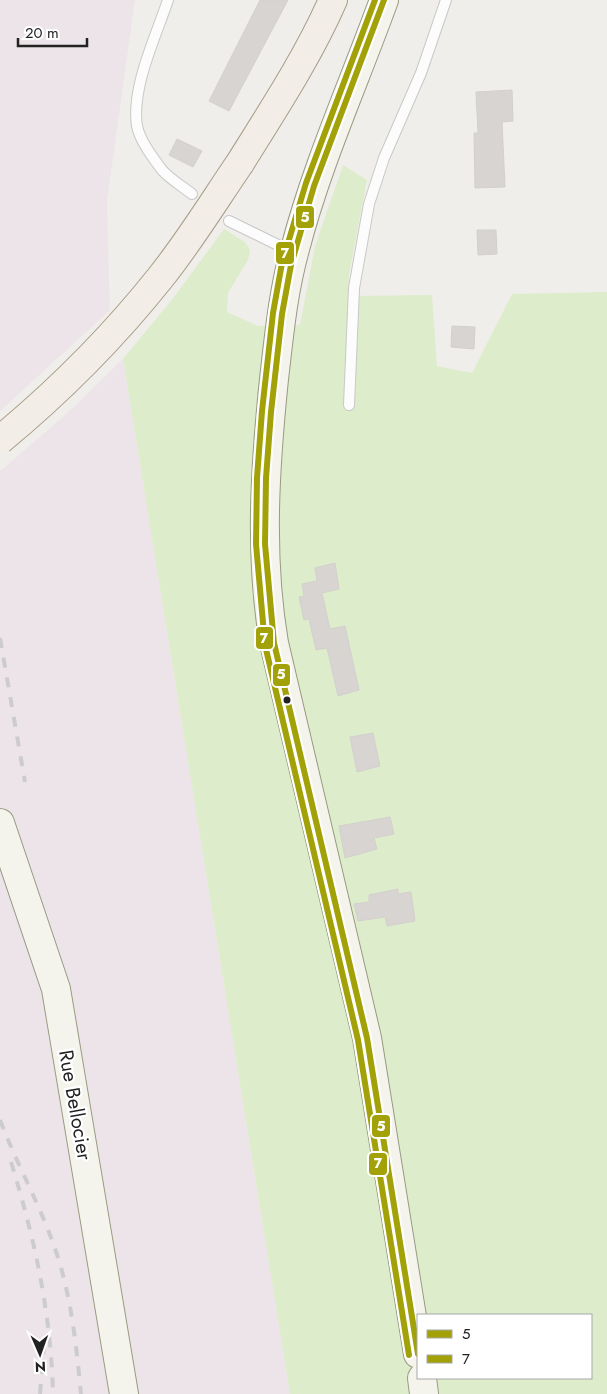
<svg xmlns="http://www.w3.org/2000/svg" width="607" height="1394" font-family="Jost,sans-serif">
<style>
.industrial{fill:#ede4e9}
.grass{fill:#ddeccb;fill-rule:evenodd}
.building{fill:#d7d4d2;stroke:#d3d0cc}
.lines{fill:none;stroke-linecap:round;stroke-linejoin:round}
.lane-casing{stroke:#c9c8c7;stroke-width:12}
.secondary-casing{stroke:#999a82;stroke-width:30}
.primary-casing{stroke:#a79c86;stroke-width:30}
.lane{stroke:#fdfcfc;stroke-width:10}
.secondary{stroke:#f4f4ed;stroke-width:28}
.primary{stroke:#f3ede7;stroke-width:28}
.rail{stroke:#ccc;stroke-width:4;stroke-dasharray:10 10;stroke-linecap:butt}
.primary-bridge-casing{stroke:#a79c86;stroke-width:30;stroke-linecap:butt}
.primary-bridge{stroke:#f3ede7;stroke-width:28}
.bus-1-casing{stroke:#fff;stroke-width:10}
.bus-2-casing{stroke:#fff;stroke-width:10}
.bus-1{stroke:#a2a208;stroke-width:6}
.bus-2{stroke:#a2a208;stroke-width:6}
.bus-dot{fill:#222;stroke:#fff;stroke-width:2}
.labels{text-anchor:middle;dominant-baseline:central;stroke-width:4.5;stroke-linejoin:round;paint-order:stroke}
.street-label{font-size:20px;fill:#222;stroke:#fff}
.line-badge{stroke:#fff;stroke-width:2}
.badge-label{font-size:14px;text-anchor:middle;font-weight:bold;fill:#fff}
</style>
<rect width="100%" height="100%" fill="#f0eeeb"/>
<!-- industrial -->
<g class="industrial">
<path d="M0 0H135L107 201 110 310 0 411Z"/>
<path d="M123 359 290 1394H0V471L64 416Z"/>
</g>
<!-- grass -->
<path class="grass" d="M343 165 367 180 349 274 348 296 432 295 437 366 472 373 512 294 607 292V1394H290L123 359 174 297 224 229 245 242 250 250 248 260 228 293 227 312 258 326 300 325 315 246ZM418 1315H591V1378H418Z"/>
<!-- building -->
<g class="building">
<path d="M260 0H288L229 111 209 101Z"/>
<path d="M512 90 513 121 502 122 505 187 475 188 474 133H478L476 92Z"/>
<path d="M177 139 202 151 193 167 169 155Z"/>
<path d="M477 230H496L497 254 478 255Z"/>
<path d="M452 326 475 327 474 349 451 347Z"/>
<path d="M335 563 339 589 322 593 330 629 345 626 359 690 338 696 327 648 316 650 309 619 304 620 299 597 304 596 302 584 317 581 315 568Z"/>
<path d="M373 733 380 766 357 772 350 737Z"/>
<path d="M390 817 394 834 374 838 377 849 345 858 339 826Z"/>
<path d="M398 889V894L411 892 415 921 387 926 385 917 358 921 354 904 369 902V895Z"/>
</g>
<g class="lines">
<defs>
<g id="lane">
<path d="M168 0C156 36 131 88 137 126 140 141 153 158 162 170 170 179 183 187 192 194"/>
<path d="M229 221 280 246 293 250"/>
<path d="M349 405 354 288 369 204 384 158 421 73 446 0"/>
</g>
<g id="secondary">
<path d="M384 0C354 83 317 164 295 249 283 292 279 336 274 379 265 467 259 555 274 643L367 1038 418 1354"/>
<path d="M0 823 56 989 124 1394"/>
<path d="M422 1378 424 1394"/>
</g>
<path id="primary" d="M240 163C273 110 308 57 333 0"/>
</defs>
<!-- lane casing -->
<use href="#lane" class="lane-casing"/>
<!-- secondary casing -->
<use href="#secondary" class="secondary-casing"/>
<!-- primary casing -->
<use href="#primary" class="primary-casing"/>
<!-- lane -->
<use href="#lane" class="lane"/>
<!-- secondary -->
<use href="#secondary" class="secondary"/>
<!-- primary -->
<use href="#primary" class="primary"/>
<!-- rail -->
<g class="rail">
<path d="M0 638 25 782"/>
<path d="M0 1120C16 1162 38 1201 53 1243 71 1292 76 1343 81 1394"/>
<path d="M11 1162C35 1240 51 1313 53 1394"/>
<path d="M40 1394 44 1345"/>
</g>
<defs>
<path id="primary-bridge" d="M0 440C58 392 113 337 160 278 189 242 214 201 240 163"/>
</defs>
<!-- primary-bridge casing -->
<use href="#primary-bridge" class="primary-bridge-casing"/>
<!-- primary-bridge -->
<use href="#primary-bridge" class="primary-bridge"/>
<defs>
<path id="bus-1" d="M384 0 314 186 291 265 282 314 271 412 266 478 265 544 274 643 367 1038 418 1354"/>
<path id="bus-2" d="M375 0 306 183 282 263 273 313 262 411 257 478 256 544 265 645 358 1040 409 1355"/>
</defs>
<!-- bus-1 casing -->
<use href="#bus-1" class="bus-1-casing"/>
<!-- bus-2 casing -->
<use href="#bus-2" class="bus-2-casing"/>
<!-- bus-1 -->
<use href="#bus-1" class="bus-1"/>
<!-- bus-2 -->
<use href="#bus-2" class="bus-2"/>
</g>
<!-- markers -->
<circle class="bus-dot" cx="287" cy="700" r="4.5"/>
<g class="labels">
<!-- street labels -->
<g class="street-label">
<text transform="translate(75 1105) rotate(80)">Rue Bellocier</text>
</g>
</g>
<g class="line-badge">
<rect x="295" y="205" width="20" height="24" rx="5" fill="#a2a208"/>
<rect x="275" y="241" width="20" height="24" rx="5" fill="#a2a208"/>
<rect x="255" y="626" width="19" height="24" rx="5" fill="#a2a208"/>
<rect x="272" y="663" width="19" height="24" rx="5" fill="#a2a208"/>
<rect x="371" y="1114" width="20" height="24" rx="5" fill="#a2a208"/>
<rect x="368" y="1152" width="20" height="24" rx="5" fill="#a2a208"/>
</g>
<g class="badge-label">
<text x="305" y="222">5</text>
<text x="285" y="258">7</text>
<text x="264" y="643">7</text>
<text x="281" y="679">5</text>
<text x="381" y="1131">5</text>
<text x="378" y="1168">7</text>
</g>
<!-- legend -->
<rect x="417" y="1314" width="175" height="65" fill="#ffffff" stroke="#a7a7a7"/>
<rect x="427" y="1330" width="25" height="8" fill="#a2a208" stroke="#a7a7a7"/>
<text x="462" y="1339" font-size="15" fill="#222222">5</text>
<rect x="427" y="1355" width="25" height="8" fill="#a2a208" stroke="#a7a7a7"/>
<text x="462" y="1364" font-size="15" fill="#222222">7</text>
<!-- north arrow -->
<g transform="translate(40 1354) rotate(178)" stroke="#ffffff" stroke-width="4" paint-order="stroke">
<path d="M0-4L9 19L0 12L-9 19Z" fill="#222222"/>
<text y="-8" font-size="14" font-weight="bold" text-anchor="middle" fill="#222222">N</text>
</g>
<!-- scale -->
<path d="M18 38v8h69v-8" fill="none" stroke="#222222" stroke-width="2.5"/>
<text x="25" y="38" font-size="15" fill="#222222" stroke="#ffffff" stroke-width="4" paint-order="stroke">20 m</text>
</svg>
